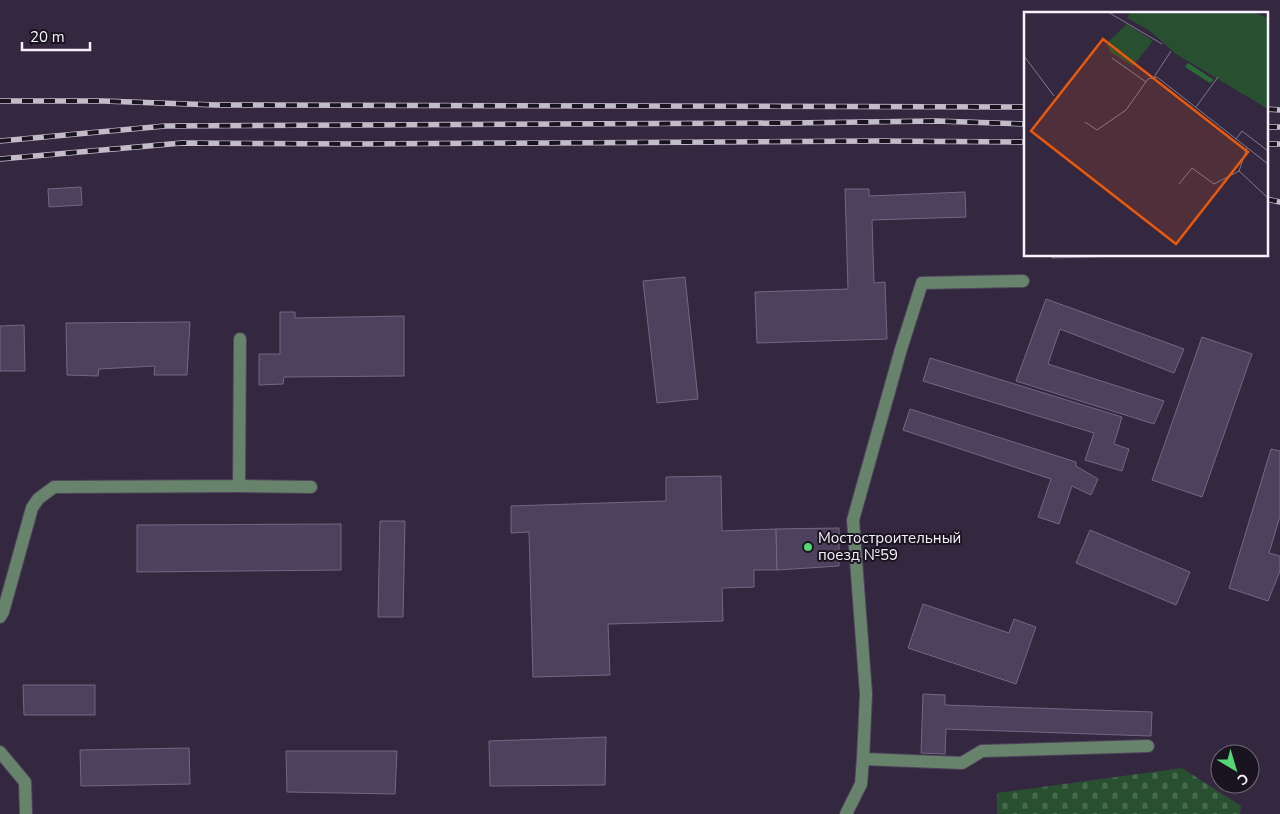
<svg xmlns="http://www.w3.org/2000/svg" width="1280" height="814" font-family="'Nunito Sans',sans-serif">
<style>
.cemetery{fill:url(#cemetery-stones)}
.building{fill:#4e415d;stroke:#746784}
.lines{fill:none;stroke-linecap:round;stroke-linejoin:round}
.minor-casing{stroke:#4f445b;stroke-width:14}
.minor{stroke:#68836b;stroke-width:12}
.rail-casing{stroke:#c2bbca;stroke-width:5.5}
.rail{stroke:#19141f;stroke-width:4;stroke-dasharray:11;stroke-linecap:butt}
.poi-dot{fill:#53d673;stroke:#19141f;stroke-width:2}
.labels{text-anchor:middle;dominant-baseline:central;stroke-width:4;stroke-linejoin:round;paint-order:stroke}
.poi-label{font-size:15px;fill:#f7f2fd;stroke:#19141f;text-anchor:start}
.inset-road{fill:none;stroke:#82798c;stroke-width:1}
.view{fill:#e8590c;fill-opacity:0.15;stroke:#e8590c;stroke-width:2.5}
.inset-edge{fill:none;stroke:#f7f2fd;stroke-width:2.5}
</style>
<defs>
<pattern id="cemetery-stones" width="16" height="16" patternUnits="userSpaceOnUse" patternTransform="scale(1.25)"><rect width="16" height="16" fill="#284f2f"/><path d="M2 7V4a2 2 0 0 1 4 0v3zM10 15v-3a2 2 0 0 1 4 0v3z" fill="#48694e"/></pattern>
</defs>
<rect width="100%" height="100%" fill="#342841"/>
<!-- cemetery -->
<path class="cemetery" d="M1182 768 1241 806 1240 814H997V793Z"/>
<!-- building -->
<g class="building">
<path d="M81 187 82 205 49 207 48 189Z"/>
<path d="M845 189H869V196L965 192 966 217 872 220 874 283 885 282 887 339 757 343 755 292 848 289Z"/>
<path d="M1052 255H1157L1052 258Z"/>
<path d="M685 277 698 399 657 403 643 281Z"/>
<path d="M1046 299 1184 349 1174 373 1060 329 1048 364 1164 401 1154 424 1016 381Z"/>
<path d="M280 312H295V318L404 316V376L284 377 283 384 259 385V354H280Z"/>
<path d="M190 322 187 375H154L155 366 99 369 98 376 67 375 66 323Z"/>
<path d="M24 325 25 371H0V326Z"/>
<path d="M1202 337 1252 354 1202 497 1152 480Z"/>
<path d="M930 358 1122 417 1114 444 1129 449 1122 471 1085 460 1094 433 923 381Z"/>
<path d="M910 409 1076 462V466L1098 479 1091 495 1072 486 1059 524 1038 517 1051 479 903 430Z"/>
<path d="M1271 449 1280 451V516L1269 553 1280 556V571L1268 601 1229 588Z"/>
<path d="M721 476 722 531 776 529 777 570H754V587L722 588 723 621 608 624 610 675 533 677 529 532 511 533V506L666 501V477Z"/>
<path d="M380 521H405L403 617H378Z"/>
<path d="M341 524V570L137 572V525Z"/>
<path d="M839 528V566L777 570 776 529Z"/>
<path d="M1090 530 1190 572 1176 605 1076 563Z"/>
<path d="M923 604 1009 633 1014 619 1036 627 1016 684 908 648Z"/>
<path d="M23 685H95V715H24Z"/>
<path d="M923 694 945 695V705L1152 712 1151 736 946 729 945 754 921 753Z"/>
<path d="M606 737 605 785 490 786 489 741Z"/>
<path d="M189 748 190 784 81 786 80 750Z"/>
<path d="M286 751H397L395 794 287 792Z"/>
</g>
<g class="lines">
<defs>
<g id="minor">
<path d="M239 486 311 487"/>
<path d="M0 617 3 612 32 508 38 499 54 487 239 486 240 339"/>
<path d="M0 752 25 782 26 814"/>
<path d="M863 759 962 763 982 751 1148 746"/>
<path d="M846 814 861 784 863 759 866 694 853 520 901 349 922 283 1023 281"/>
</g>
</defs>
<!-- minor casing -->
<use href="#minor" class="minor-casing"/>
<!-- minor -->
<use href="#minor" class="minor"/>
<defs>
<g id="rail">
<path d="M0 101H103L216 105 1025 107"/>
<path d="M1266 109 1280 110"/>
<path d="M1266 127H1280"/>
<path d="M0 141 165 126 790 123 936 121 1025 124"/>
<path d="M1266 144H1280"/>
<path d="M0 159 182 143 357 144 875 141 1025 142"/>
<path d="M1266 199 1280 202"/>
</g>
</defs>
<!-- rail casing -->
<use href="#rail" class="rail-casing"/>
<!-- rail -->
<use href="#rail" class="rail"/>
</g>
<!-- markers -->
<circle class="poi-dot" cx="808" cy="547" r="5"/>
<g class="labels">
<!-- poi labels -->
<g class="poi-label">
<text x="818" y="538">Мостостроительный<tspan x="818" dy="17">поезд №59</tspan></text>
</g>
</g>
<!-- overview -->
<g transform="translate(1024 12)">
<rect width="244" height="244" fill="#342841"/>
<path d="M164 51 190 68 186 71 161 55Z" fill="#2a6c39"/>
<path d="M107 0H229L244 6V97L152 42 126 19 103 6ZM103 12 129 29 109 54 86 40 83 31Z" fill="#284f2f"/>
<path class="inset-road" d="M84 0 138 32M0 44 30 84M88 46 122 70M130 65 147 39M172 95 194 65M61 110 73 118 102 98 124 67 133 65 244 152M212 127 218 119 244 139M215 159 223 136M155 172 168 156 190 172 215 159 244 186"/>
<path class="view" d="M79 27 224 140 152 232 7 119Z"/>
<rect width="244" height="244" class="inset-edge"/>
</g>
<!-- north arrow -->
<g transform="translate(1235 769) rotate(142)"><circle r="24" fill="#19141f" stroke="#726d78"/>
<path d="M0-4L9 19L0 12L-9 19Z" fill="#53d673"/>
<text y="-8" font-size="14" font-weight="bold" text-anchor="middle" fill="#f7f2fd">С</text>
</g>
<!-- scale -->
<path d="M22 42v8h68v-8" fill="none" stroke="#f7f2fd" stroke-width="2.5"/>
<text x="30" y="42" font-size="15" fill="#f7f2fd" stroke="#19141f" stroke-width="4" paint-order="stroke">20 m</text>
</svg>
